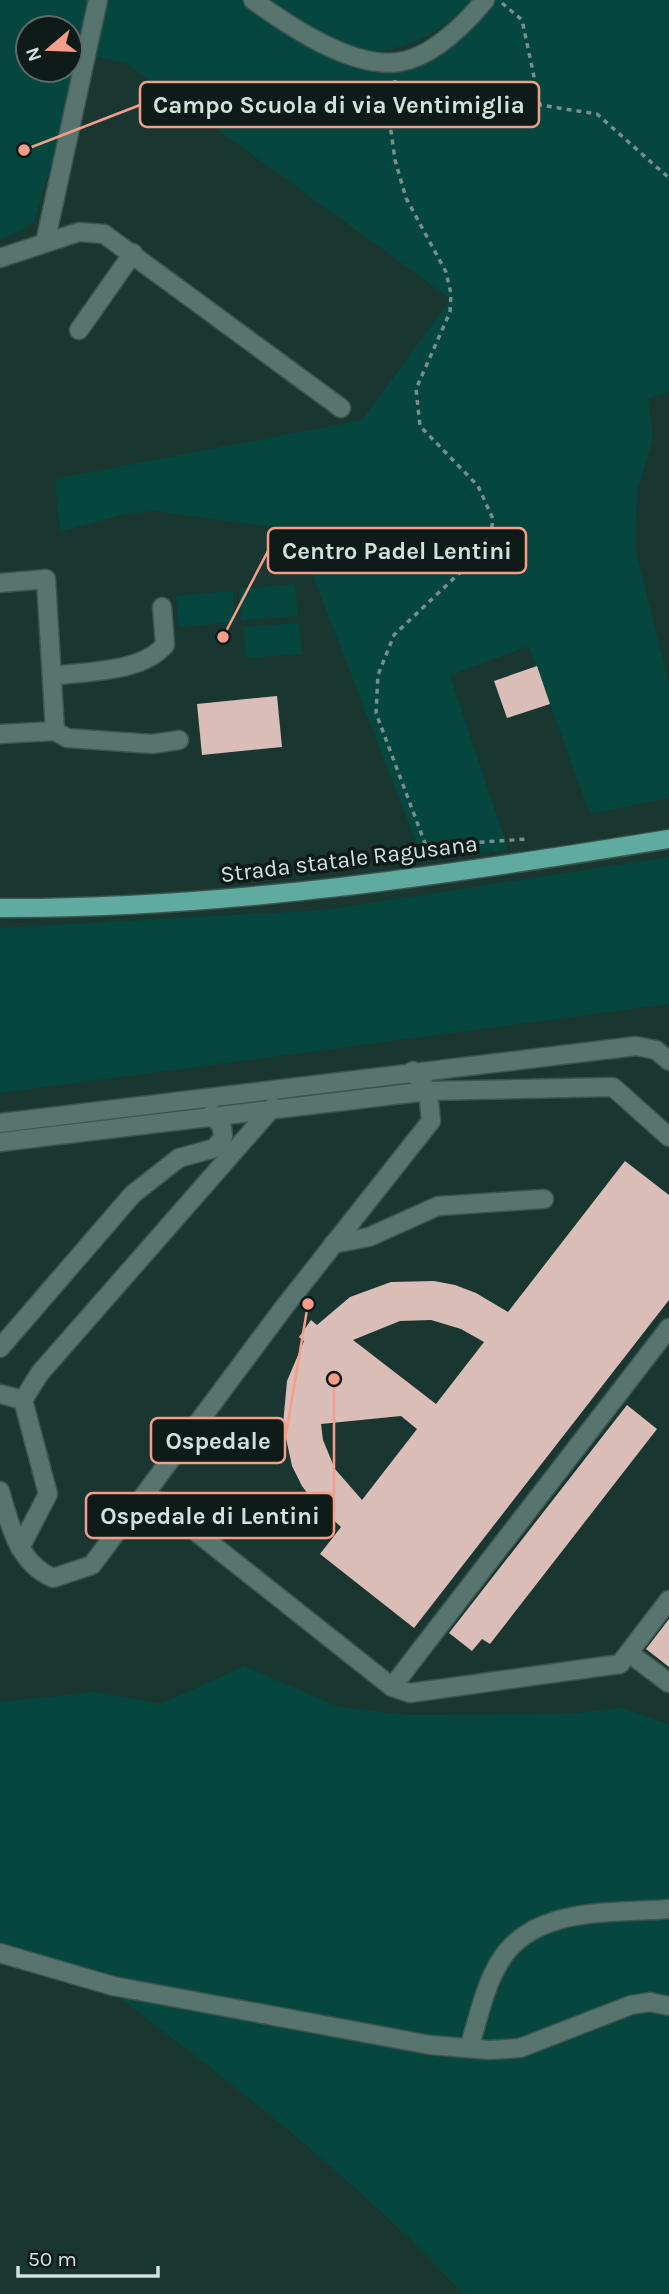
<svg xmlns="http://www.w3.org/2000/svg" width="669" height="2294" font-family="Karla,sans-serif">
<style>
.green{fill:#05463e;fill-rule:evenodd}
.building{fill:#dabdb6;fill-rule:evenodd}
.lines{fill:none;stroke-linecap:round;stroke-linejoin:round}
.minor-casing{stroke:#3c5450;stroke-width:21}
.major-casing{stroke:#3c5450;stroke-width:21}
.path{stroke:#788e8a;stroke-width:3.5;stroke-dasharray:5 5;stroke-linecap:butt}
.minor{stroke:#57746f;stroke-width:18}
.major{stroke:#5fab9f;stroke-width:18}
.labels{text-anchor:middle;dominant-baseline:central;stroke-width:7;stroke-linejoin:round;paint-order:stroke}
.street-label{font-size:23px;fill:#d1e1de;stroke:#0f1b18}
.leader{fill:none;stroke:#f49e8a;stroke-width:2.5}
.callout-dot{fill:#f49e8a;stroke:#0f1b18;stroke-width:2.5}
.callout{fill:#0f1b18;stroke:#f49e8a;stroke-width:2.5}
.callout-label{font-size:24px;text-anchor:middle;font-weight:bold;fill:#d1e1de}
</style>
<rect width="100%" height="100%" fill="#1a3631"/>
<!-- green -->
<g class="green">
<path d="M0 0H92L76 85 34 221 21 231 0 239ZM28 28H70V70H28Z"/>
<path d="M104 0H244L292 34 409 63 492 0H669V392L648 398 653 438 637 491 636 552 669 685V798L590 814 529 646 450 675 508 850 423 860 301 545 272 527 154 511 120 515 60 532 55 479 362 420 451 299 126 63 92 56Z"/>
<path d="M264 0H473C439 36 387 64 338 45 312 35 287 14 264 0Z"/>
<path d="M295 584 298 616 241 620 239 589Z"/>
<path d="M233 591 235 622 179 627 176 596Z"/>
<path d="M299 623 302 654 246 658 243 627Z"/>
<path d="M669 857V1004L0 1093V928L325 910Z"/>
<path d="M244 1666 339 1707 407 1715 565 1714 623 1708 669 1724V1903L524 1926 459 2041 118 1981 0 1945V1702L95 1692 161 1704Z"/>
<path d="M669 1915V1998L640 1995 520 2041 484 2044 480 2034 496 1982 521 1943 560 1925Z"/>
<path d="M116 1995 426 2052 482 2059 515 2053 621 2011 669 2013V2294H463C360 2182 237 2087 116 1995Z"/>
</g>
<!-- building -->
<g class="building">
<path d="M537 666 550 704 507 718 494 681Z"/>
<path d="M277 696 282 747 202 755 197 704Z"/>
<path d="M625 1161 669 1195V1300L414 1628 320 1554 341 1527 315 1503 302 1486 292 1466 283 1424 287 1381 304 1341 299 1337 311 1320 317 1325 350 1297 391 1282 434 1281 455 1285 476 1293 508 1312ZM431 1320 461 1329 484 1342 436 1404 353 1340 400 1321ZM401 1416 417 1429 362 1500 335 1469 323 1440 321 1424Z"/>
<path d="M627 1405 657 1429 490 1644 482 1639 472 1651 449 1633Z"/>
<path d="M669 1619V1667L646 1649Z"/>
</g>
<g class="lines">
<defs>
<g id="minor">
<path d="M253 0C289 26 352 69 399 62 432 57 465 24 485 0"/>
<path d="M45 243 98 0"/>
<path d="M0 258 79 232 104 234 341 408"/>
<path d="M79 330 133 253"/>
<path d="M0 583 46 579 55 731 0 734"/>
<path d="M52 676C86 671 141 673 165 645L162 607"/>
<path d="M55 731 67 738 152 744 179 740"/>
<path d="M0 1123 636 1046 656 1050 669 1061"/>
<path d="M0 1142 428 1091 613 1087 669 1137"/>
<path d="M333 1244 369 1237 438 1206 544 1199"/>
<path d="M0 1348 133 1194 179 1158 215 1148 223 1137 222 1127 212 1114"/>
<path d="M0 1394 23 1400"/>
<path d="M0 1491C10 1525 18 1563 53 1578L92 1565 285 1306 431 1121 428 1091 413 1071"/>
<path d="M147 1493 392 1687 410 1693 620 1664 669 1600"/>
<path d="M20 1548 48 1494 23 1400 40 1373 273 1107"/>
<path d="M629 1653 669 1683"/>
<path d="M392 1687 669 1328"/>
<path d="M0 1953 113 1986 430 2045 489 2050 520 2048 631 2005 650 2002 669 2006"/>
<path d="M469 2048C478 2020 484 1988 499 1963 532 1905 612 1914 669 1909"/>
</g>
<path id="major" d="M0 908C225 909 448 875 669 839"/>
</defs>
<!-- minor casing -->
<use href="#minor" class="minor-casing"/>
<!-- major casing -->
<use href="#major" class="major-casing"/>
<!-- path -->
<g class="path">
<path d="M502 3 522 20 540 105 597 114 669 178"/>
<path d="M395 80 390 124 395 160 406 198 446 272 451 294 450 312 416 389 420 426 478 486 493 519 489 545 394 635 378 675 376 713 426 846 527 839"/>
</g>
<!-- minor -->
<use href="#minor" class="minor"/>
<!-- major -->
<use href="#major" class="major"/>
</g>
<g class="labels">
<!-- street labels -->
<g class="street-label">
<text transform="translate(349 859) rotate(-7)">Strada statale Ragusana</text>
</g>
</g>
<!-- callouts -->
<path class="leader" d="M24 150L140 105M223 637L268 551M308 1304L285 1440M334 1379L334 1515"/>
<g class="callout-dot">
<circle cx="24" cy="150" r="7"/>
<circle cx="223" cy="637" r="7"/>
<circle cx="308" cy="1304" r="7"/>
<circle cx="334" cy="1379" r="7"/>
</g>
<g class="callout">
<rect x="140" y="82" width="399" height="45" rx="7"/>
<rect x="268" y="528" width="258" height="45" rx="7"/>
<rect x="151" y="1418" width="134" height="45" rx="7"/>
<rect x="86" y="1493" width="248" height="45" rx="7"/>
</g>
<g class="callout-label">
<text x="339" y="113">Campo Scuola di via Ventimiglia</text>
<text x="397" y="559">Centro Padel Lentini</text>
<text x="218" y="1449">Ospedale</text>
<text x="210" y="1524">Ospedale di Lentini</text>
</g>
<!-- north arrow -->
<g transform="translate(49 49) rotate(251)"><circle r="33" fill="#0f1b18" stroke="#5d6a67" stroke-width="2"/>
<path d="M0-5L12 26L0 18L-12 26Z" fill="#f49e8a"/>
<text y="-10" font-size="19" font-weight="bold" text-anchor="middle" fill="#d1e1de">N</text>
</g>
<!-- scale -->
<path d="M18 2266v10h140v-10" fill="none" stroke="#d1e1de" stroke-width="3.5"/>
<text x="28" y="2266" font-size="21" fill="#d1e1de" stroke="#0f1b18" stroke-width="5" paint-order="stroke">50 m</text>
</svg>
